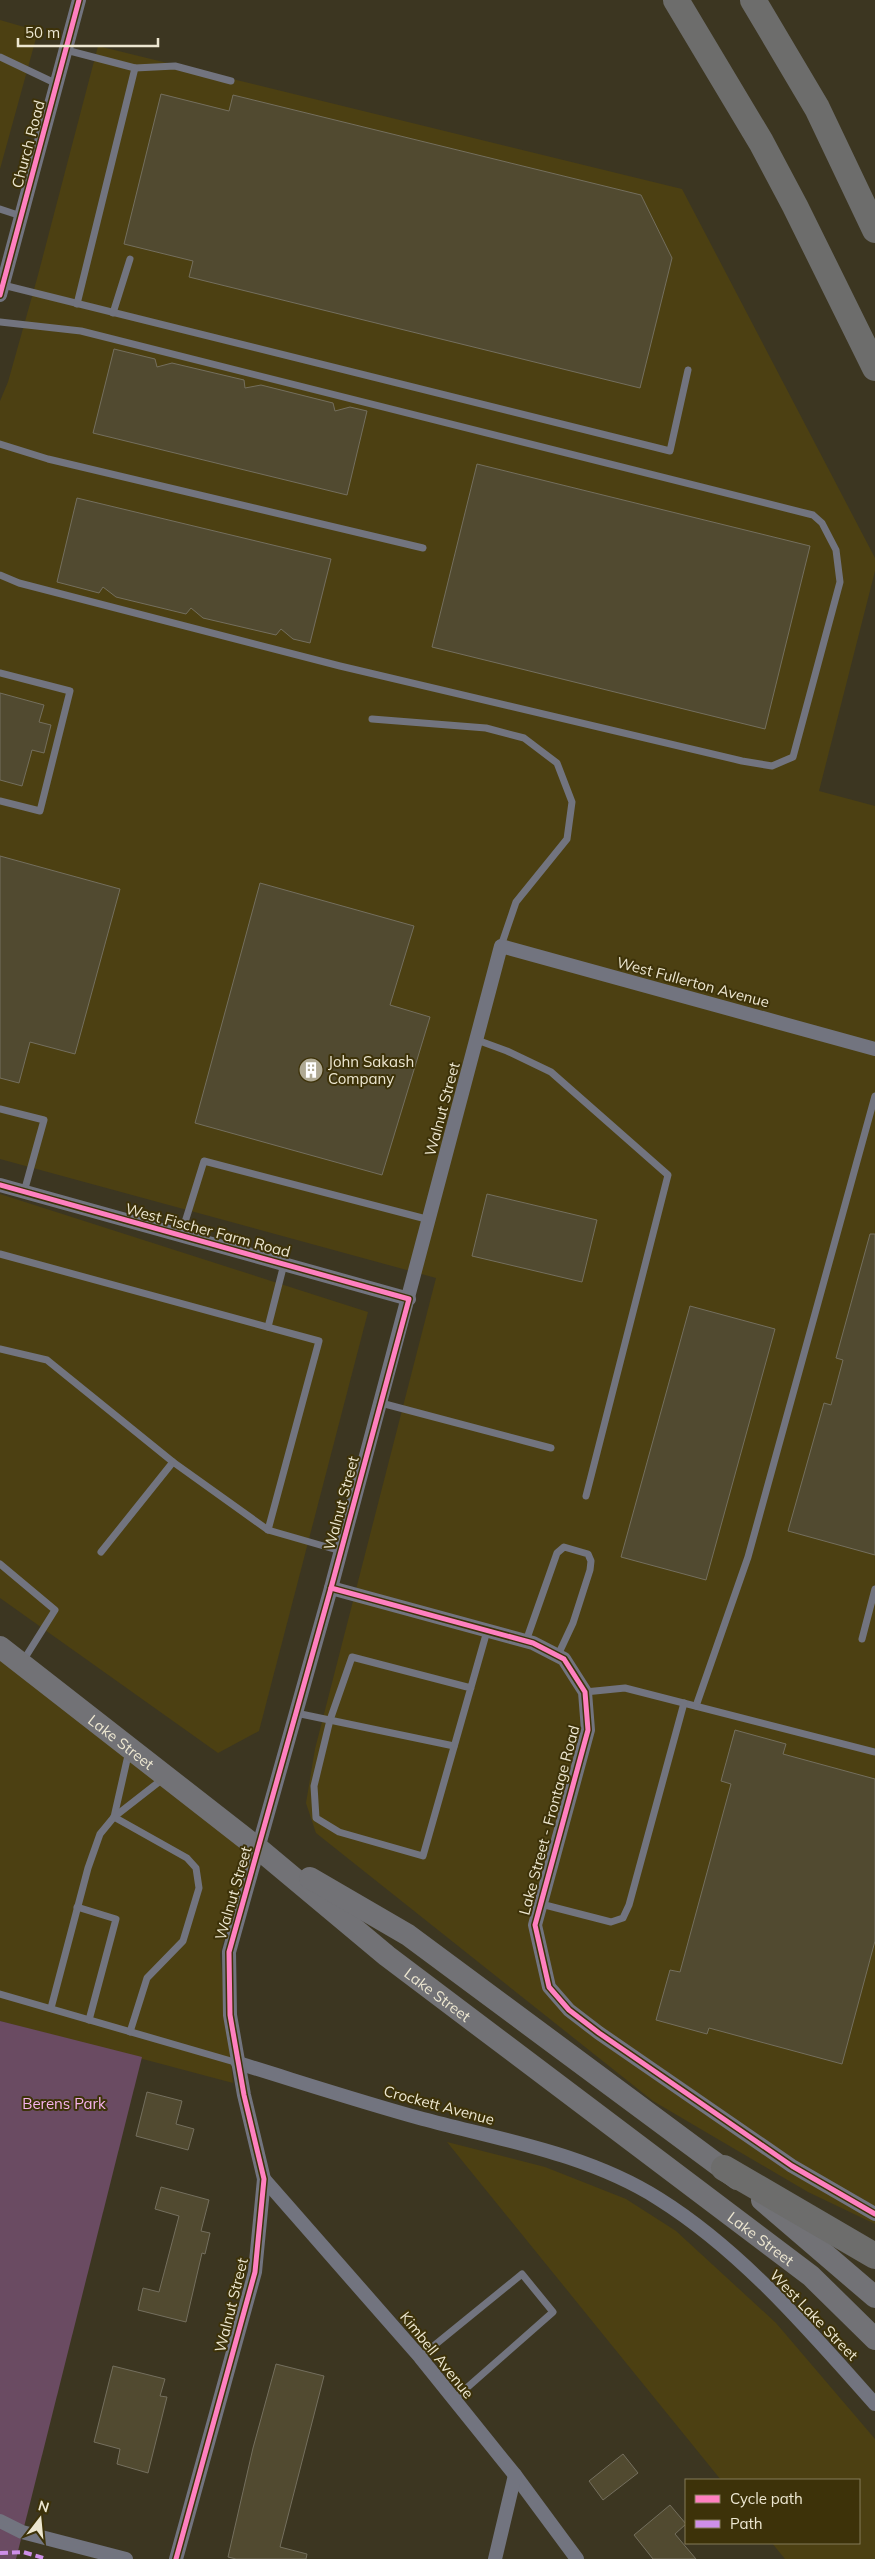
<svg xmlns="http://www.w3.org/2000/svg" width="875" height="2559" font-family="Mulish,sans-serif">
<style>
.built{fill:#4c4012}
.green{fill:#6a4b62}
.building{fill:#514a30;stroke:#746f5e}
.lines{fill:none;stroke-linecap:round;stroke-linejoin:round}
.service{stroke:#72747f;stroke-width:7}
.minor{stroke:#72747f;stroke-width:14}
.primary{stroke:#727276;stroke-width:22}
.motorway{stroke:#6d6d6c;stroke-width:26}
.quiet{stroke:#ce8fe9;stroke-width:4;stroke-dasharray:8 4;stroke-linecap:butt}
.cycleway-casing{stroke:#3d3209;stroke-width:8}
.cycleway{stroke:#ff80c0;stroke-width:5}
.labels{text-anchor:middle;dominant-baseline:central;stroke-width:4;stroke-linejoin:round;paint-order:stroke}
.street-label{font-size:15px;fill:#ede7d1;stroke:#3d3209}
.poi-label{font-size:15px;fill:#ede7d1;stroke:#3d3209;text-anchor:start}
.park-label{font-size:15px;fill:#f7b3ec;stroke:#3d3209}
</style>
<rect width="100%" height="100%" fill="#3c3621"/>
<!-- built -->
<g class="built">
<path d="M0 20 38 31 0 169Z"/>
<path d="M98 46 682 189 875 558V571L819 791 875 806V2224L808 2192 653 2101 316 1833 306 1803 315 1749 436 1278 0 1159V401L8 382 38 275Z"/>
<path d="M0 1194 368 1312 259 1731 218 1753 0 1598Z"/>
<path d="M0 1657 249 1851 220 1954 233 2083 0 2021Z"/>
<path d="M447 2142 545 2167 626 2199 676 2231 776 2323 875 2439V2559H785L772 2543H859V2480H721Z"/>
</g>
<!-- green -->
<path class="green" d="M0 2021 142 2057 16 2559H0Z"/>
<!-- building -->
<g class="building">
<path d="M161 94 229 111 233 95 641 195 672 258 640 388 189 277 193 261 124 244Z"/>
<path d="M114 349 155 359 157 367 172 363 244 380 245 388 261 385 333 403 335 411 350 407 367 411 347 495 93 433Z"/>
<path d="M477 464 810 546 765 729 432 647Z"/>
<path d="M77 498 331 559 310 643 293 639 281 629 276 635 203 618 191 608 186 614 116 597 103 587 99 593 57 582Z"/>
<path d="M0 693 44 705 39 722 51 725 44 753 32 750 22 786 0 780Z"/>
<path d="M0 856 120 889 75 1054 30 1042 19 1083 0 1078Z"/>
<path d="M260 883 414 926 390 1005 430 1017 382 1175 195 1123Z"/>
<path d="M487 1194 597 1220 582 1282 472 1256Z"/>
<path d="M870 1234H875V1555L788 1531 824 1403 831 1405 843 1360 836 1358Z"/>
<path d="M690 1306 775 1329 706 1580 621 1557Z"/>
<path d="M735 1730 786 1744 783 1754 875 1779V1941L842 2064 709 2028 707 2034 656 2020 670 1970 680 1972 731 1784 721 1781Z"/>
<path d="M147 2092 182 2101 176 2124 194 2129 188 2150 136 2136Z"/>
<path d="M161 2187 209 2200 201 2231 210 2233 205 2254 202 2253 186 2322 138 2310 143 2288 159 2292 179 2216 155 2209Z"/>
<path d="M276 2364 324 2376 280 2547 307 2554 306 2559H236L228 2557 253 2448Z"/>
<path d="M113 2366 165 2379 160 2396 167 2397 148 2473 117 2464 120 2449 94 2442Z"/>
<path d="M623 2454 638 2473 603 2500 589 2481Z"/>
<path d="M670 2505 686 2524 675 2534 696 2559H653L634 2535Z"/>
</g>
<g class="lines">
<!-- service -->
<g class="service">
<path d="M66 50 135 68 175 66 231 81"/>
<path d="M0 57 57 84"/>
<path d="M0 209 21 216"/>
<path d="M3 285 670 451 688 370"/>
<path d="M77 304 135 68"/>
<path d="M113 313 130 259"/>
<path d="M0 322 81 331 813 515 822 523 836 550 840 582 793 757 772 766 742 761 340 666 19 583 0 575"/>
<path d="M0 444 48 459 423 548"/>
<path d="M0 673 70 691 40 811 0 801"/>
<path d="M372 719 486 728 524 738 557 763 572 802 567 839 516 902 501 946"/>
<path d="M477 1040 507 1051 551 1072 668 1175 586 1496"/>
<path d="M0 1109 44 1120 24 1192"/>
<path d="M181 1235 204 1161 430 1220"/>
<path d="M0 1254 319 1341 268 1530"/>
<path d="M268 1327 284 1264"/>
<path d="M0 1349 47 1360 173 1462 268 1530 341 1551"/>
<path d="M381 1403 551 1448"/>
<path d="M101 1552 173 1462"/>
<path d="M0 1564 55 1610 23 1661"/>
<path d="M862 1639 875 1589"/>
<path d="M526 1641 557 1553 564 1547 588 1554 591 1561 590 1570 573 1623 558 1655"/>
<path d="M471 1688 352 1657 330 1720 314 1786 316 1818 339 1832 423 1856 487 1631"/>
<path d="M585 1692 625 1688 875 1752"/>
<path d="M696 1706 748 1557 875 1096"/>
<path d="M296 1713 454 1746"/>
<path d="M114 1817 187 1858 196 1868 199 1888 183 1941 147 1978 130 2032"/>
<path d="M114 1817 129 1751"/>
<path d="M541 1904 611 1922 623 1918 629 1905 684 1703"/>
<path d="M77 1907 116 1919 89 2020"/>
<path d="M0 1994 238 2063"/>
<path d="M51 2008 88 1868 100 1834 114 1817 164 1778"/>
<path d="M420 2357 522 2274 553 2312 453 2400"/>
</g>
<!-- minor -->
<g class="minor">
<path d="M0 295 79 0"/>
<path d="M0 1185 409 1299"/>
<path d="M331 1588 533 1643 564 1659 585 1692 588 1730 535 1925 549 1987 569 2010 599 2033 792 2166 875 2214"/>
<path d="M238 2063C300 2082 361 2102 423 2119 502 2140 588 2154 659 2199 742 2251 809 2330 875 2404"/>
<path d="M264 2179 420 2357 515 2475 577 2559"/>
<path d="M0 2521 22 2532 126 2559"/>
<path d="M176 2559 255 2272 264 2179 244 2095 230 2015 229 1952 331 1588 501 946 875 1049"/>
<path d="M495 2559 515 2475"/>
</g>
<!-- primary -->
<g class="primary">
<path id="s1" d="M0 1647 259 1849 387 1956 811 2276 875 2339"/>
<path d="M310 1878 408 1935 737 2179"/>
<path d="M762 2200 875 2297"/>
</g>
<!-- motorway -->
<g class="motorway">
<path d="M676 0 761 142 795 206 875 368"/>
<path d="M753 0 817 108 875 230"/>
<path d="M724 2168 875 2256"/>
</g>
<!-- quiet -->
<path class="quiet" d="M0 2553 23 2552 47 2559"/>
<defs>
<g id="cycleway">
<path d="M0 295 79 0"/>
<path d="M0 1185 409 1299 331 1588 229 1952 230 2015 244 2095 264 2179 255 2272 176 2559"/>
<path d="M331 1588 533 1643 564 1659 585 1692 588 1730 535 1925 549 1987 569 2010 599 2033 792 2166 875 2214"/>
</g>
</defs>
<!-- cycleway casing -->
<use href="#cycleway" class="cycleway-casing"/>
<!-- cycleway -->
<use href="#cycleway" class="cycleway"/>
</g>
<!-- icons -->
<defs>
<symbol id="building-disc" viewBox="-11 -11 22 22"><circle r="9.5" fill="#afa993" stroke="#3d3209"/><path d="M-4-6H4V6H1V3H-1V6H-4ZM-2.5-4.3h1.7v1.8h-1.7ZM.8-4.3h1.7v1.8H.8ZM-2.5-1h1.7V.8h-1.7ZM.8-1h1.7V.8H.8Z" fill="#fff"/></symbol>
</defs>
<g fill-rule="evenodd">
<use href="#building-disc" x="297" y="1056" width="28" height="28"/>
</g>
<g class="labels">
<!-- street labels -->
<g class="street-label">
<text transform="translate(28 144) rotate(-75)">Church Road</text>
<text transform="translate(693 982) rotate(15)">West Fullerton Avenue</text>
<text transform="translate(442 1109) rotate(-75)">Walnut Street</text>
<text transform="translate(208 1230) rotate(15)">West Fischer Farm Road</text>
<text transform="translate(341 1503) rotate(-75)">Walnut Street</text>
<text stroke="none"><textPath href="#s1" startOffset="154">Lake Street</textPath></text>
<text transform="translate(549 1820) rotate(-75)">Lake Street - Frontage Road</text>
<text transform="translate(233 1893) rotate(-74)">Walnut Street</text>
<text stroke="none"><textPath href="#s1" startOffset="559">Lake Street</textPath></text>
<text transform="translate(439 2105) rotate(15)">Crockett Avenue</text>
<text stroke="none"><textPath href="#s1" startOffset="964">Lake Street</textPath></text>
<text transform="translate(231 2305) rotate(-76)">Walnut Street</text>
<text transform="translate(814 2315) rotate(46)">West Lake Street</text>
<text transform="translate(437 2355) rotate(51)">Kimbell Avenue</text>
</g>
<!-- poi labels -->
<g class="poi-label">
<text x="328" y="1061">John Sakash<tspan x="328" dy="17">Company</tspan></text>
</g>
<!-- park labels -->
<g class="park-label">
<text x="64" y="2103">Berens Park</text>
</g>
</g>
<!-- legend -->
<rect x="685" y="2479" width="175" height="65" fill="#3d3209" stroke="#837a59"/>
<rect x="695" y="2495" width="25" height="8" fill="#ff80c0" stroke="#837a59"/>
<text x="730" y="2504" font-size="15" fill="#ede7d1">Cycle path</text>
<rect x="695" y="2520" width="25" height="8" fill="#ce8fe9" stroke="#837a59"/>
<text x="730" y="2529" font-size="15" fill="#ede7d1">Path</text>
<!-- north arrow -->
<g transform="translate(40 2519) rotate(16)" stroke="#3d3209" stroke-width="4" paint-order="stroke">
<path d="M0-4L9 19L0 12L-9 19Z" fill="#ede7d1"/>
<text y="-8" font-size="14" font-weight="bold" text-anchor="middle" fill="#ede7d1">N</text>
</g>
<!-- scale -->
<path d="M18 38v8h140v-8" fill="none" stroke="#ede7d1" stroke-width="2.5"/>
<text x="25" y="38" font-size="15" fill="#ede7d1" stroke="#3d3209" stroke-width="4" paint-order="stroke">50 m</text>
</svg>
